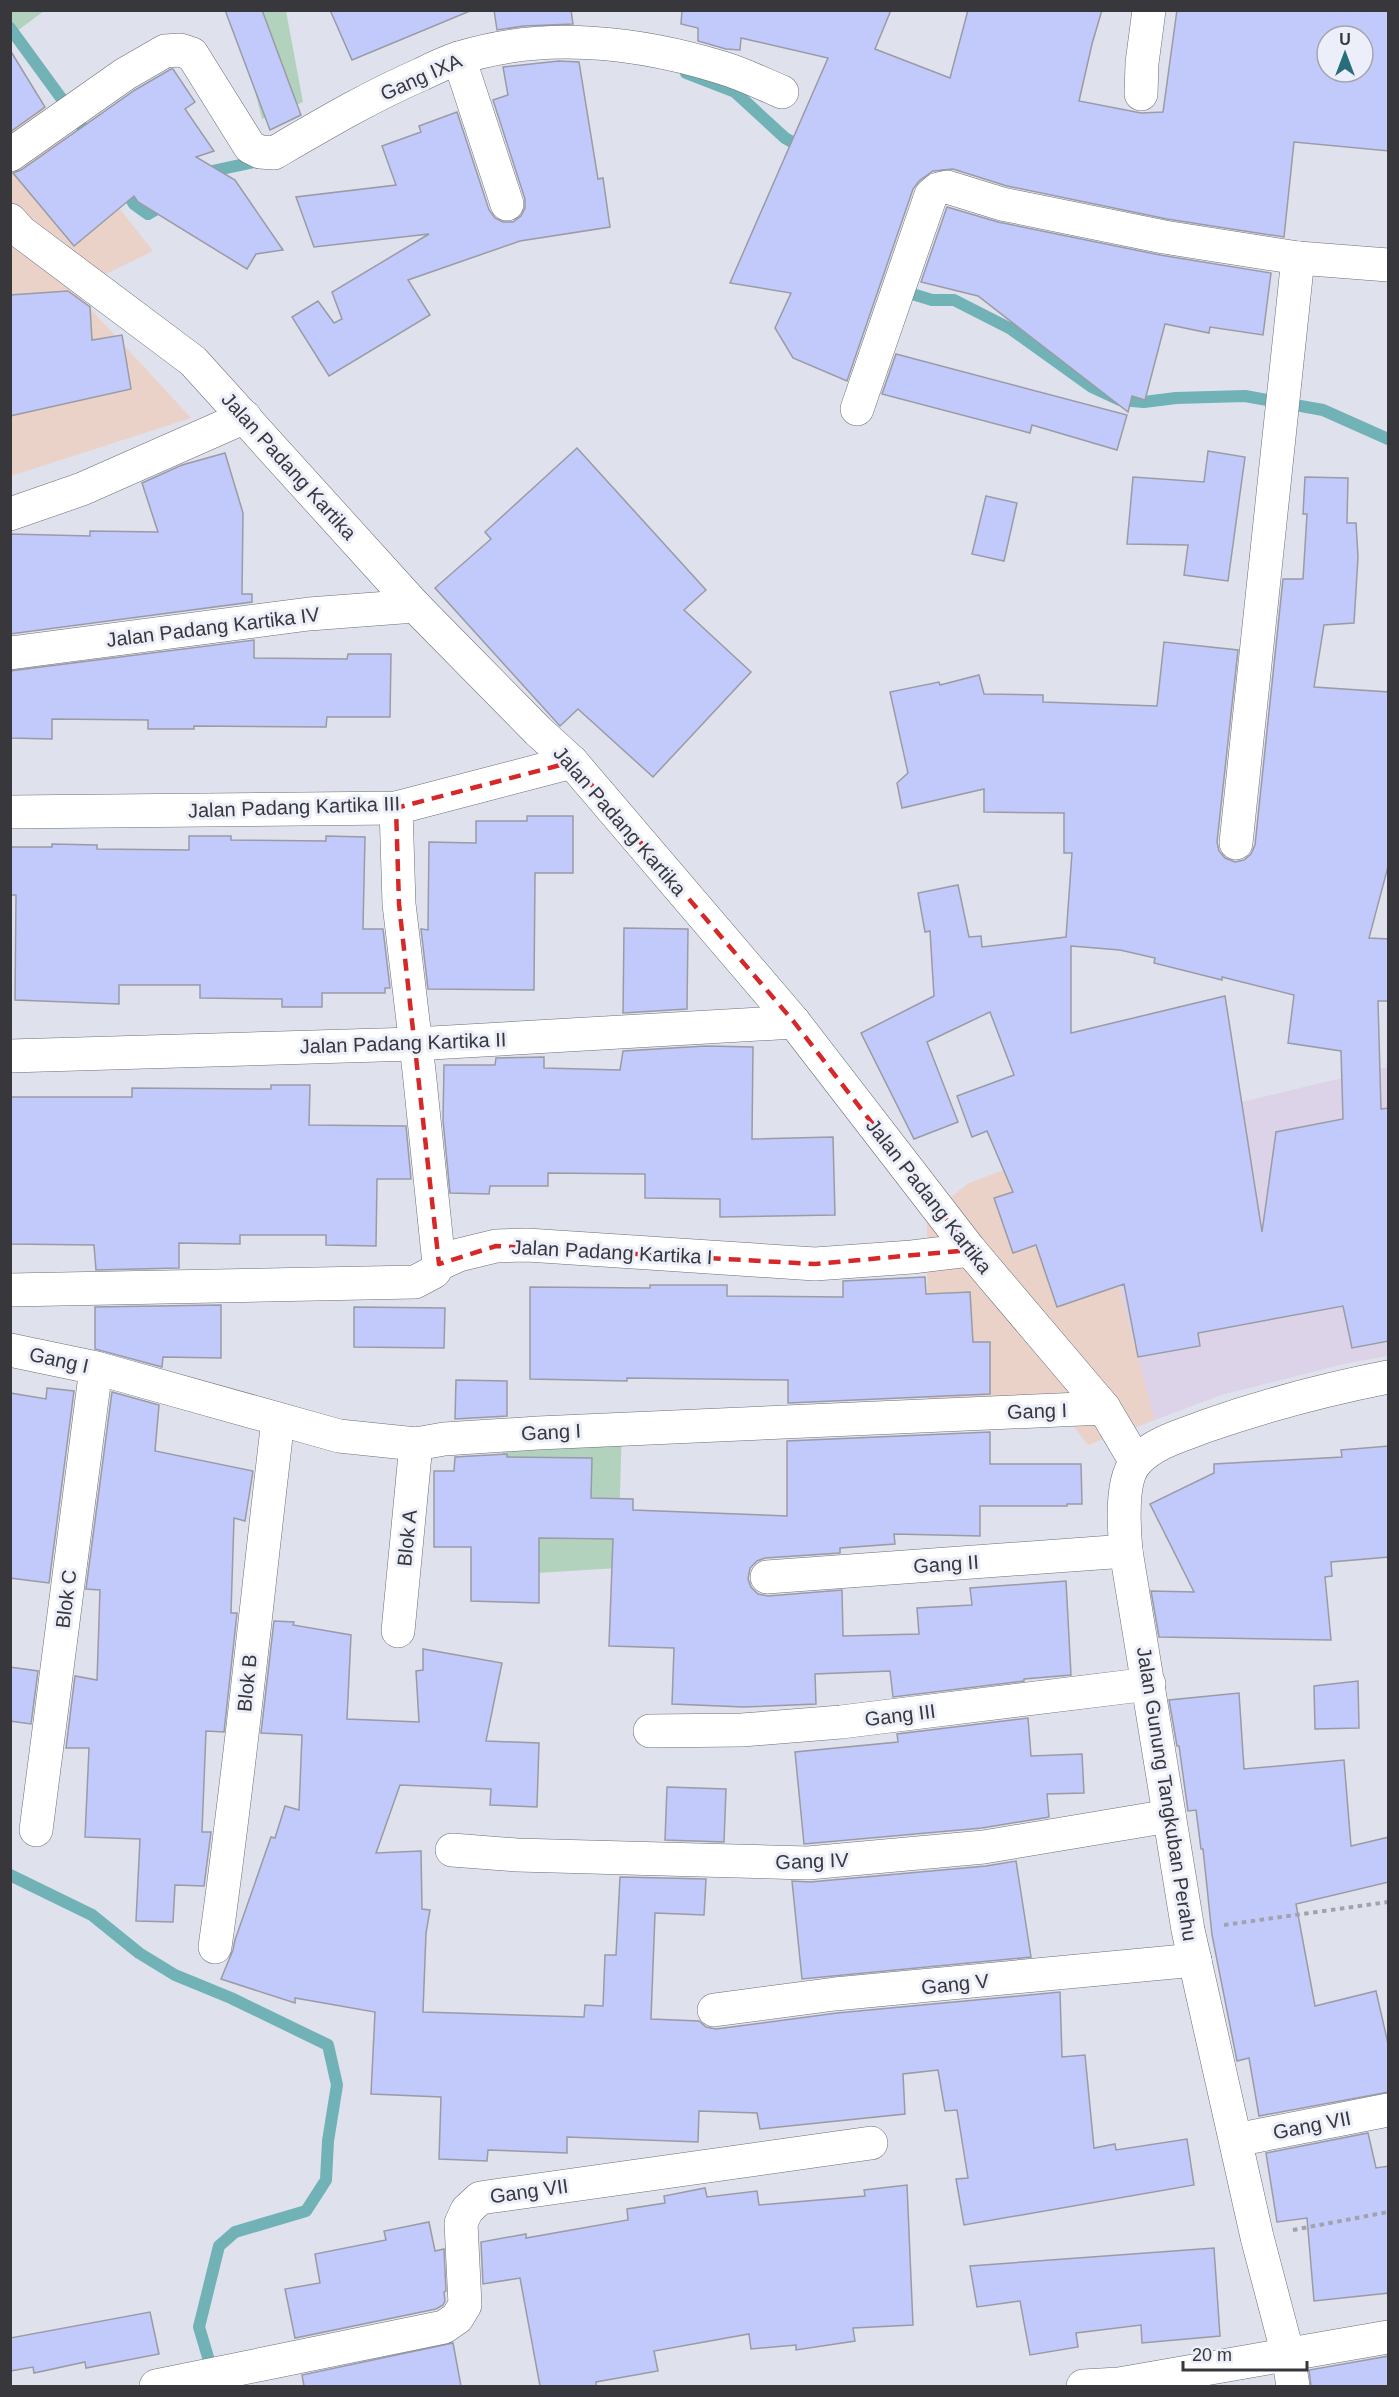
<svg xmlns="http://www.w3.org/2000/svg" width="1399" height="2397" font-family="Arial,sans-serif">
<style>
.commercial{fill:#ebd2c9}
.education{fill:#ddd3e8}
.green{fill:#b2d2bd}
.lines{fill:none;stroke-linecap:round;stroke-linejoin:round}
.stream{stroke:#70b2b5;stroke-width:12}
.building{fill:#c2cafb;stroke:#999ba5;stroke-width:1.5;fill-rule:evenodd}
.street-casing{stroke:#6c6e77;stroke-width:34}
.secondary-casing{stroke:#6c6e77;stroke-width:34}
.path{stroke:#a1a2ab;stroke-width:4;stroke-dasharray:4.5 4.5;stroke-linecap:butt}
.street{stroke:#fff;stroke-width:33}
.secondary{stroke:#fff;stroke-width:33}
.marked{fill:none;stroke:#d62828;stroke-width:4.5;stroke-dasharray:12 8;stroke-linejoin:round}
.labels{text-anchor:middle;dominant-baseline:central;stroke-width:6;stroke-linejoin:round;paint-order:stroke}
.street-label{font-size:20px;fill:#38383c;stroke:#eceff9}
</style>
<rect width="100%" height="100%" fill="#dfe1ec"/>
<!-- commercial -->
<g class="commercial">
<path d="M10 51 49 119 153 251 73 290 191 418 11 476Z"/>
<path d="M1080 1141 1155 1420 1088 1445 1048 1394 928 1400 927 1216 969 1183Z"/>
</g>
<!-- education -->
<path class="education" d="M1388 1067V1356L1348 1363 1221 1395 1155 1420 1080 1141Z"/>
<!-- green -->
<g class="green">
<path d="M10 11 11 10 44 11 17 31 11 29Z"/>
<path d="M235 11H286L303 102 262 119Z"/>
<path d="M622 1420 618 1568 505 1575 502 1433Z"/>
</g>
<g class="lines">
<!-- stream -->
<g class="stream">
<path d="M10 28 91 139"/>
<path d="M686 73 735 92 785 138 806 150"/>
<path d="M203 173 259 161"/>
<path d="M123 186 134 204 148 214 167 203"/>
<path d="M899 290 932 300H954L1011 329 1092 387 1120 400 1144 402 1176 398 1245 396 1323 410 1388 439"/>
<path d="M10 1875 92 1915 139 1953 175 1975 231 1998 328 2045 337 2085 328 2141 326 2180 306 2211 235 2232 219 2246 199 2327 213 2374"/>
</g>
</g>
<!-- building -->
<g class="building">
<path d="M225 10H262L301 115 270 130Z"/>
<path d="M330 10H470V11L352 60Z"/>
<path d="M494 10H571L573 24 524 26 497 30Z"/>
<path d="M682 10H891L875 49 950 78 968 10H1102L1092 44 1079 101 1141 113 1163 112 1177 10H1389V151L1294 142 1284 237 1167 219 1007 186 953 169 933 171 919 181 913 189 847 381 793 358 775 328 791 293 730 283 828 58 741 38 740 50 726 49 698 41V28L681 24ZM1327 36H1363V72H1327Z"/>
<path d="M10 50 45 107 10 132Z"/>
<path d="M559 61 579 62 598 179 603 178 610 227 520 241 408 280 430 315 329 376 292 317 318 301 334 323 342 319 332 292 429 234 314 247 296 197 396 185 382 146 421 132 419 126 457 112 489 210 495 218 503 222H513L521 216 525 208V199L493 100 508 95 503 67Z"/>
<path d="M171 69H173L195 102 185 109 214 151 196 157 235 180 283 250 256 254 247 269 138 202 134 196 74 246 13 173 21 170 135 90Z"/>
<path d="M947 207 998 222 1160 255 1271 273 1263 335 1210 327 1209 333 1165 324 1145 400 1132 396 1128 412 978 296 921 282Z"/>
<path d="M68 291 90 307 92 340 122 335 131 389 10 416V295Z"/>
<path d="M896 354 1127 415 1117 450 1032 425 1030 433 882 394Z"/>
<path d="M577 448 706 590 684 610 751 672 653 777 578 709 560 726 435 588 491 539 485 532Z"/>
<path d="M1208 451 1245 457 1228 581 1184 575 1188 545 1127 544 1133 477 1204 482Z"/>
<path d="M225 453 243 513 242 594H252V602L10 634V534L90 536V531L158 532 142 483 182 465Z"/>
<path d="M1305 477 1348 478 1347 523H1356L1358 557 1354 623 1324 625 1314 687 1389 692V863L1369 938 1389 939V1001H1378L1381 1109 1389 1108V1341L1352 1348 1343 1306 1198 1333 1200 1346 1138 1357 1124 1284 1057 1307 1036 1245 1013 1253 994 1198 1013 1192 987 1131 972 1137 957 1096 1014 1075 990 1012 927 1042 958 1122 914 1139 861 1033 934 996 930 931 925 932 918 893 958 885 969 937 981 936 982 947 1066 937 1072 853H1064V813L984 812V789L902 808 897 783 908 773 890 692 939 682 940 685 979 675 984 694 1043 695V702L1157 706 1164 642 1238 650 1217 842 1219 851 1225 858 1235 862 1244 860 1251 854 1255 845 1283 579H1303L1307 514H1303ZM1071 946 1120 950 1155 958 1154 963 1222 980V977L1294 995 1288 1043 1341 1051 1343 1119 1276 1132 1262 1232 1225 996 1071 1033Z"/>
<path d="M986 496 1017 503 1004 561 972 554Z"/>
<path d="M254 640V658L347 659 348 654H391L390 717H327L326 727 194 726V729H148V720L52 719V739L10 738V671Z"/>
<path d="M527 816H573V873H535L534 990 428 989 421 929 428 930 429 842 476 843V821H527Z"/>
<path d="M189 836H231V840L326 841V836L365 837 363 929H383L390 988H385V993H322V1007H282V999L200 998V985H119V1004L15 1000 16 895H10V847H52V844L97 845V849L189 850Z"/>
<path d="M624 928 688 929 687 1009 623 1013Z"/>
<path d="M706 1046 753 1047 752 1139 833 1137 835 1215 720 1217V1199L645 1198V1174L548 1173V1186H490L489 1194 450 1193 443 1120 444 1065H495L496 1058 544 1057V1068L620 1070 623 1051Z"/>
<path d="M271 1085H310L309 1125 406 1126 411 1179H377L376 1246 326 1245V1235H240V1244L179 1243V1268L96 1270 94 1245 10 1244V1097H132V1088L271 1089Z"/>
<path d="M925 1277 926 1294 970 1292 973 1342H990V1394L788 1403V1380L627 1378V1381L530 1379V1287L650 1288V1285H727V1296L843 1297V1281Z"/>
<path d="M221 1305V1358L163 1357 162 1367 95 1349V1307Z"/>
<path d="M354 1307 445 1308 444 1348 354 1347Z"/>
<path d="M456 1380 507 1381V1416L455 1419Z"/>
<path d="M47 1388 74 1391 49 1583 10 1578V1393L46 1399Z"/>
<path d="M112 1392 159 1405 155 1451 253 1471 245 1521 234 1518 231 1613H237L224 1732 206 1731 202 1832H211L204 1886 175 1885 173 1922 136 1921 140 1839 85 1837 89 1748H66L75 1676 97 1680 100 1590 86 1589Z"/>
<path d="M990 1432V1464H1081L1082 1504H1067V1506H980V1536L894 1534 895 1544 840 1548V1553L765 1558 757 1561 750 1568 748 1579 751 1587 758 1594 768 1596 842 1590 843 1636 919 1634 917 1608 972 1605 970 1588 1066 1581 1071 1675 1024 1679V1681L893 1697 890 1671 815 1674 816 1704 743 1707 672 1704 674 1648 609 1646 613 1539 539 1538V1603L471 1601V1547H434V1471H454L455 1457 507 1454V1457L592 1458 591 1498 633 1499V1510L787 1516V1441Z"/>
<path d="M1389 1446V1557L1331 1562 1332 1576 1325 1577 1331 1640 1159 1637 1151 1591 1194 1592 1150 1504 1214 1473V1464L1342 1457 1341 1450Z"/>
<path d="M274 1621 294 1622 293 1625 351 1635 347 1719 419 1722 416 1671 423 1670V1649L502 1663 486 1741 539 1743 537 1807 490 1805 491 1789 400 1785 376 1853 421 1851 422 1909 430 1910 426 1933 423 2012 584 2017 585 2005 603 2006 605 1955H616L620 1877 706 1879 704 1915 655 1913 651 2019 699 2021 706 2027 716 2029 837 2013 1060 1992 1062 2057 1085 2055 1094 2148 1115 2144 1116 2150 1187 2139 1194 2185 964 2225 956 2179 968 2178 957 2110 945 2111 938 2070 903 2074 905 2114 760 2129 757 2113 699 2111 698 2142 567 2137V2153L488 2150 487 2161 439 2159 441 2097 371 2094 375 2012 295 1998V2003L221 1979 233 1950 235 1940 271 1837 275 1838 285 1806 299 1810 302 1735 261 1733Z"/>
<path d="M10 1667 38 1671 31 1724 10 1721Z"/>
<path d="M1358 1681 1359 1728 1315 1729 1314 1686Z"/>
<path d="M1239 1693 1244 1769 1344 1760 1351 1846 1389 1837V1882L1296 1904 1315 2006 1376 1991 1389 2048V2092L1259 2116 1249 2058 1237 2061 1212 1935 1203 1849H1201L1196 1810 1188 1811 1179 1746H1177L1169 1700Z"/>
<path d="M1028 1718 1031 1756 1082 1754 1084 1793 1047 1794 1049 1817 982 1828 804 1844 795 1752 898 1742 897 1734Z"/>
<path d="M667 1787 726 1789 724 1842 665 1840Z"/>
<path d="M1016 1861 1031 1957 802 1979 792 1881 810 1882 986 1866Z"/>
<path d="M1368 2133 1376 2168 1389 2166V2293L1314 2301 1307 2218 1277 2222 1266 2153Z"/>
<path d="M907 2185 913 2325 853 2328 855 2341 796 2350V2345L751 2349 749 2334 654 2351 658 2371 596 2382V2386H540L520 2278 483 2284 481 2242 526 2234V2238L628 2220 627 2209 665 2203 664 2196 705 2188 707 2197 757 2191 759 2205 865 2196 864 2190Z"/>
<path d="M429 2222 435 2251 444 2249 446 2291 444 2292 445 2301 443 2305 436 2309 295 2338 285 2289 320 2283 315 2254 386 2240 384 2231Z"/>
<path d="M1214 2248 1220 2336 1142 2343 1141 2325 1076 2333 1078 2347 1030 2355 1020 2301 977 2307 970 2266Z"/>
<path d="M150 2312 159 2354 86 2368 85 2362 34 2373 33 2367 10 2371V2338Z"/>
<path d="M453 2343 461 2386H304L302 2375Z"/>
<path d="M1389 2356V2386H1311L1309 2370Z"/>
</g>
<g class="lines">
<defs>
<g id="street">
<path d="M459 58 507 204"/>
<path d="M1141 94 1142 63 1149 10"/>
<path d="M10 155 125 74 165 51 180 50 192 54 250 147 260 152 274 153C322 125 371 96 422 74 434 68 447 62 459 58 545 31 639 42 723 68 743 74 763 84 782 92"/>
<path d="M10 220 21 232 193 361 415 606 538 731 572 762 794 1022 970 1250 1104 1408 1136 1462"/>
<path d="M857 409 931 195 938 189 947 187 1002 204 1164 237 1298 258 1388 265"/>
<path d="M10 514 82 489 245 417"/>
<path d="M10 653 309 614 415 606"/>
<path d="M396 808 399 904 419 1071 439 1264"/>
<path d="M10 812 396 808 572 762"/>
<path d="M1236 843 1298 258"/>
<path d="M10 1056 414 1044 794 1022"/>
<path d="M10 1290 415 1282 434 1272 439 1264 459 1255 496 1246 527 1245 815 1264 912 1257 970 1250"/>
<path d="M10 1350 96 1368 339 1436 416 1444 444 1439 538 1433 1104 1408"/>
<path d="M767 1577 1126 1551"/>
<path d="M398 1631 416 1444"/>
<path d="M650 1731 742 1730 841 1722 1149 1684"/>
<path d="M36 1830 96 1368"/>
<path d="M452 1850 517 1855 808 1863 984 1847 1169 1816"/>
<path d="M215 1947C240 1772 257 1596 278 1420"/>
<path d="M714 2010 835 1994 1195 1960"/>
<path d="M1236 2140 1388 2110"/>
<path d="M156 2386 444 2327 457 2318 465 2305 461 2223 467 2210 480 2198 871 2143"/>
<path d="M1083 2386 1119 2384 1388 2337"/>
</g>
<path id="secondary" d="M1293 2386 1288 2355 1257 2237 1188 1930 1126 1551C1124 1528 1120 1479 1137 1461 1155 1442 1183 1435 1206 1426 1266 1405 1327 1389 1388 1377"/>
</defs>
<!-- street casing -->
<use href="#street" class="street-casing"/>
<!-- secondary casing -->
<use href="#secondary" class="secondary-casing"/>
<!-- path -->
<g class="path">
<path d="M1224 1925 1388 1902"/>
<path d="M1293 2230 1388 2212"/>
</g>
<!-- street -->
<use href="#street" class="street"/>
<!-- secondary -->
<use href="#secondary" class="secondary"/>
</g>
<!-- marked area -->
<path class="marked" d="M572 762 794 1022 970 1250 815 1264 496 1246 439 1264 399 904 396 808Z"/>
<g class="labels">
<!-- street labels -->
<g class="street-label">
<text transform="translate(421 77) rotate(-24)">Gang IXA</text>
<text transform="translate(289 466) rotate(48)">Jalan Padang Kartika</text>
<text transform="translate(213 627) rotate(-7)">Jalan Padang Kartika IV</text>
<text transform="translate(294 807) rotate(-2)">Jalan Padang Kartika III</text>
<text transform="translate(620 821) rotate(49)">Jalan Padang Kartika</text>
<text transform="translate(403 1043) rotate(-2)">Jalan Padang Kartika II</text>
<text transform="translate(929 1196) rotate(52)">Jalan Padang Kartika</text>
<text transform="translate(612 1252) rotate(3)">Jalan Padang Kartika I</text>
<text transform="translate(59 1360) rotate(12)">Gang I</text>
<text transform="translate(1037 1411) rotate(-2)">Gang I</text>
<text transform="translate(551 1432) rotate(-3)">Gang I</text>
<text transform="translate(407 1538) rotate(-84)">Blok A</text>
<text transform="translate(946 1564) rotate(-4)">Gang II</text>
<text transform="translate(66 1599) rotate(-83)">Blok C</text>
<text transform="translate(247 1683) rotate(-84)">Blok B</text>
<text transform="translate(900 1715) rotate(-7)">Gang III</text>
<text transform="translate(1167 1794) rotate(81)">Jalan Gunung Tangkuban Perahu</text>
<text transform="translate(812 1861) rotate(-2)">Gang IV</text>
<text transform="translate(955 1984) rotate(-6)">Gang V</text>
<text transform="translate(1312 2125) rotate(-11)">Gang VII</text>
<text transform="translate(529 2191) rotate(-8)">Gang VII</text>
</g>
</g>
<!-- border -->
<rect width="1399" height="2397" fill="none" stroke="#38383c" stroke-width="24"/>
<!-- north arrow -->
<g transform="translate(1345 54)"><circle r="28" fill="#eceff9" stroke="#a4a6ad" stroke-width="1.5"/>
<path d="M0-4.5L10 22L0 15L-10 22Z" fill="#286d7c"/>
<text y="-9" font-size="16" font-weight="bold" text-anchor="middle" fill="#38383c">U</text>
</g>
<!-- scale -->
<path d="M1183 2361v9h124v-9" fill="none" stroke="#38383c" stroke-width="3"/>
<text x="1192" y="2361" font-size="18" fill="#38383c" stroke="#eceff9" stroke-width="4.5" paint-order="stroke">20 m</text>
</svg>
